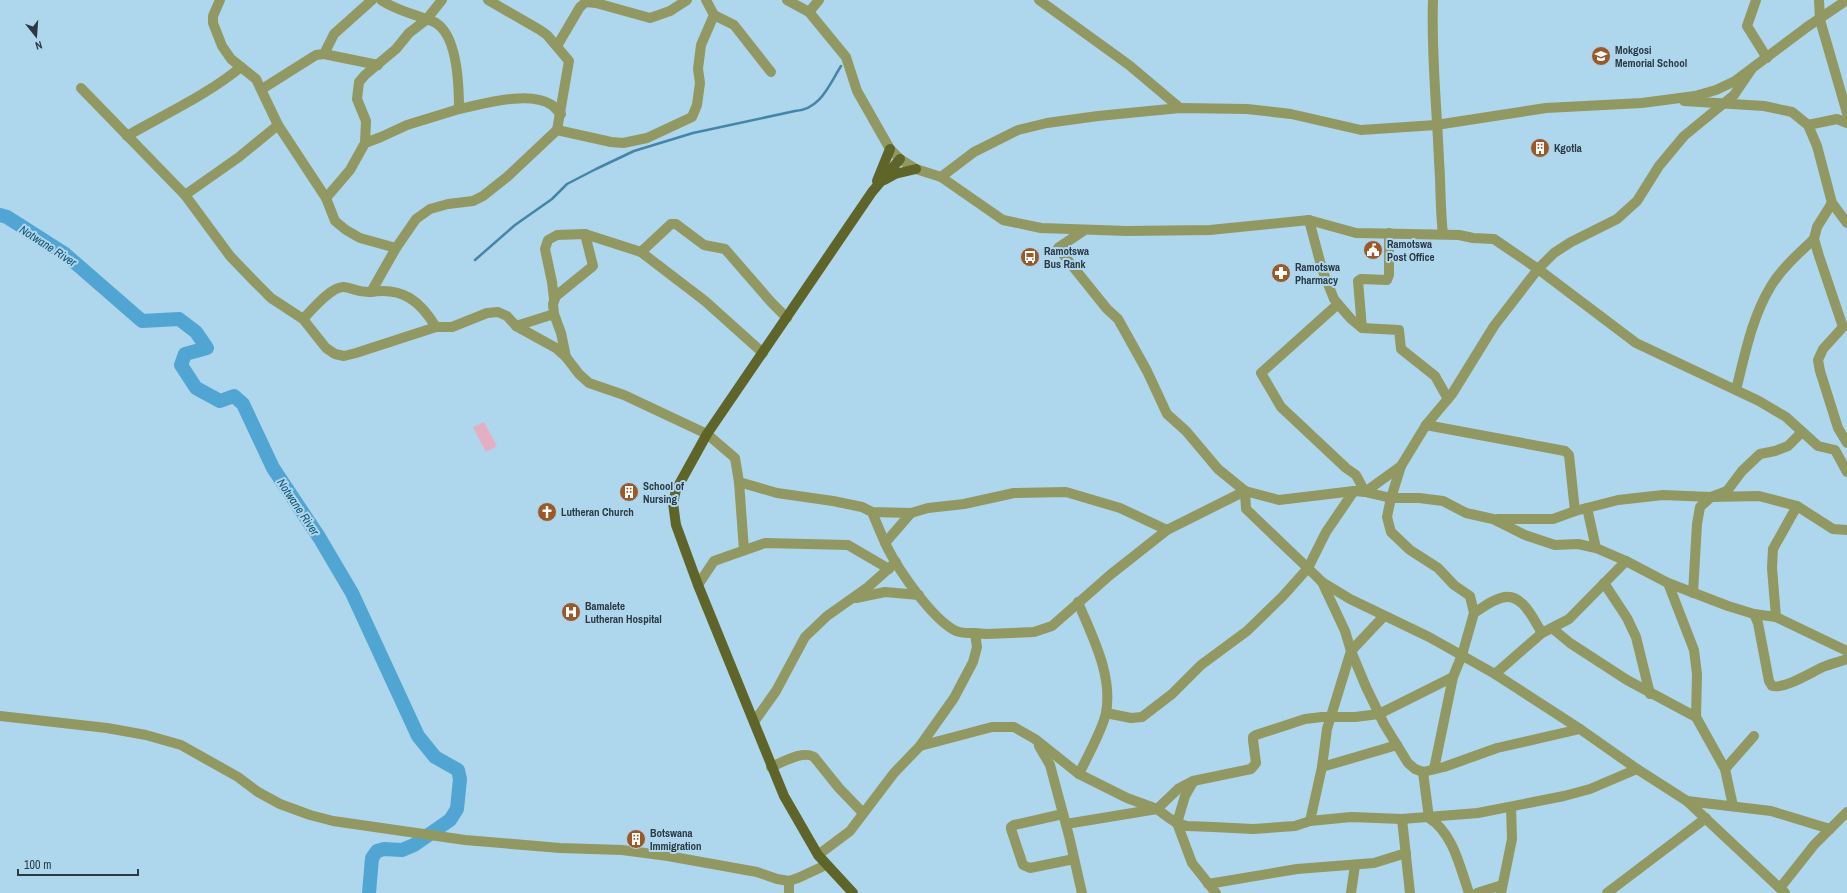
<svg xmlns="http://www.w3.org/2000/svg" width="1847" height="893" font-family="'Archivo Narrow',sans-serif">
<style>
.green{fill:#e5afc3}
.lines{fill:none;stroke-linecap:round;stroke-linejoin:round}
.stream{stroke:#4585a8;stroke-width:2.5}
.river{stroke:#51a5d3;stroke-width:14}
.minor{stroke:#919862;stroke-width:10}
.major{stroke:#5f6528;stroke-width:10}
.labels{text-anchor:middle;dominant-baseline:central;stroke-width:4;stroke-linejoin:round;paint-order:stroke}
.poi-label{font-size:11px;font-weight:bold;fill:#2a3943;stroke:#aed6ed;text-anchor:start}
.water-label{font-size:12px;font-style:italic;fill:#145675;stroke:#aed6ed}
</style>
<rect width="100%" height="100%" fill="#aed6ed"/>
<!-- green -->
<path class="green" d="M484 422 497 446 486 452 473 427Z"/>
<g class="lines">
<!-- stream -->
<path class="stream" d="M475 260 515 225 552 199 567 184 596 169 634 151 693 133 795 111C820 110 829 85 841 66"/>
<!-- river -->
<path class="river" d="M0 215 7 217 65 254 142 321 179 319 196 332 207 348 185 354 181 365 196 388 220 401 234 396 243 404 273 468 319 537 352 593 418 736 435 757 458 770 460 779 457 809 450 820 414 845 402 850 384 849 377 851 372 858 369 893"/>
<!-- minor -->
<g class="minor">
<path d="M220 0 213 16V23L222 46 231 59 256 79 278 125 326 198 335 221 346 230 360 238 396 248"/>
<path d="M381 0C395 10 416 15 432 21 458 31 459 86 459 109 484 104 529 90 552 105 555 108 558 111 561 114"/>
<path d="M787 0 809 12 841 51 846 57 857 91 890 149 900 159 916 169 941 177 1003 220 1041 228 1127 231 1210 230 1309 220 1356 233 1459 235 1473 238 1494 239 1538 269 1636 343 1759 401 1786 417 1818 446 1835 450 1847 472"/>
<path d="M1039 0 1129 65 1180 108"/>
<path d="M1433 0C1431 54 1437 108 1439 161 1441 186 1440 210 1443 234"/>
<path d="M1756 0 1747 26 1767 58"/>
<path d="M1819 0 1820 20 1847 113"/>
<path d="M809 12 819 0"/>
<path d="M714 15 734 25 771 72"/>
<path d="M557 46 580 7 586 2 596 3 650 18 670 11 687 0"/>
<path d="M324 54 334 34 372 0"/>
<path d="M81 88 185 195 230 256 254 281 271 298 303 319 326 348 335 354 344 356 356 353 436 327H452L487 313 498 312 507 316 516 326 554 314 553 304 556 296 593 266 585 234"/>
<path d="M262 89 316 55 324 54 378 65"/>
<path d="M1684 101 1764 106 1792 112 1808 125 1837 119 1847 123"/>
<path d="M1808 125 1817 146 1832 203 1847 223"/>
<path d="M557 130 611 142 623 143 647 138 692 117 697 105 700 83 698 69 701 45 714 15 706 0"/>
<path d="M127 136C165 114 207 95 241 67"/>
<path d="M365 143 366 121 357 99 359 82 365 75 396 49 409 33 426 20 442 0"/>
<path d="M941 177 974 152 1018 130 1047 123 1098 116 1180 108 1247 109 1291 114 1361 130 1436 125 1546 108 1642 103 1695 96 1716 90 1735 81 1807 27 1847 0"/>
<path d="M185 195 239 157 278 125"/>
<path d="M326 198 350 170 365 143 381 137 407 125 459 109"/>
<path d="M1832 203 1817 227 1814 239 1819 256 1843 327 1823 349 1818 360 1820 371 1838 428 1847 443"/>
<path d="M1309 220 1322 269 1334 299 1338 304 1351 319 1362 328 1399 330 1401 349 1435 376 1448 399"/>
<path d="M1083 231 1058 248 1107 309 1118 319 1147 371 1167 414 1186 431 1218 469 1245 491 1246 509 1315 575 1322 582 1350 599 1429 637 1495 674 1580 729 1637 769 1687 801 1785 893"/>
<path d="M641 252 671 224H676L704 245 725 249 771 302 787 318"/>
<path d="M371 292C403 287 420 301 436 327"/>
<path d="M554 299 552 282 545 249 548 240 557 235 585 234 641 252 705 301 763 353"/>
<path d="M1338 304 1261 373 1281 407 1346 468 1356 475 1365 492 1391 498H1419L1443 501 1466 513 1493 519 1525 535 1555 545 1578 544 1596 548 1626 561 1668 583 1728 606 1754 614 1776 617 1847 651"/>
<path d="M554 314 561 333 566 357"/>
<path d="M303 319C311 311 331 286 344 287 354 288 358 293 371 292L396 248 416 219 430 209 448 204 473 201 483 196 507 177 557 130 569 61 547 35 540 30 488 0"/>
<path d="M516 326 556 348 566 357 579 374 589 383 624 395 707 434 735 458 739 482 744 550"/>
<path d="M1362 328 1358 281 1361 279 1387 280 1389 275V233"/>
<path d="M1736 390C1745 354 1752 317 1771 286 1782 268 1799 253 1814 239"/>
<path d="M1426 425 1565 451 1569 455 1575 511"/>
<path d="M1401 466 1391 498 1387 517 1391 532 1410 550 1438 568 1454 585 1470 596 1474 613 1462 655 1453 677 1434 769"/>
<path d="M739 482 777 493 833 501 862 507 872 512 911 513 928 508 964 504 1014 493 1066 492 1120 508 1167 530"/>
<path d="M1587 508 1596 548"/>
<path d="M872 512C877 524 882 537 888 549 900 572 931 617 954 630 961 634 968 633 975 633"/>
<path d="M1498 519H1553L1575 511 1618 500 1663 495 1711 497 1759 496 1797 506 1833 529 1847 530"/>
<path d="M885 543 911 513"/>
<path d="M1322 582 1345 631 1351 651 1366 687 1384 724 1408 763 1415 769 1423 772 1444 767 1497 748 1580 729"/>
<path d="M1604 583 1627 618 1636 637 1650 694"/>
<path d="M1668 583 1694 650 1697 674 1696 717"/>
<path d="M698 585 714 561 765 543 848 545 889 569"/>
<path d="M1693 593 1697 524 1700 507 1711 497 1727 491 1742 471 1760 454 1775 451 1788 446 1802 432"/>
<path d="M856 598 885 592 919 595"/>
<path d="M1078 602C1092 637 1113 674 1106 713 1102 731 1087 757 1079 774"/>
<path d="M1474 613C1482 608 1492 600 1501 598 1522 591 1533 619 1542 633"/>
<path d="M1754 614 1758 623 1769 681 1772 686C1785 689 1810 673 1823 667 1830 664 1839 662 1847 659"/>
<path d="M1776 617 1772 568 1773 549 1797 506"/>
<path d="M1552 628 1570 643 1627 680 1696 717 1725 769 1733 806"/>
<path d="M1495 674 1542 633 1569 619 1626 561"/>
<path d="M1106 713 1131 718 1142 717 1172 694 1201 665 1247 631 1283 596 1308 568 1326 532 1354 491"/>
<path d="M0 716 107 728 146 735 181 745 238 777 258 792 280 804 310 815 333 821 465 840 560 848 622 850 668 856 757 872 777 879 789 881 798 878 826 865"/>
<path d="M754 722 776 691 805 637 827 616 868 587 896 562"/>
<path d="M920 746 992 727H1014L1035 739 1079 774 1127 798 1157 809 1169 818 1177 823 1187 826 1213 827 1253 829 1295 826 1310 821 1351 817 1402 819 1478 813 1564 796 1590 789 1637 769"/>
<path d="M1039 746 1050 765 1069 836 1082 893"/>
<path d="M771 767C783 762 803 750 814 757L839 788 863 813"/>
<path d="M1322 767 1397 745"/>
<path d="M1725 769 1754 736"/>
<path d="M1423 772 1429 818C1453 833 1460 867 1469 893"/>
<path d="M1193 782 1185 796 1177 823 1192 863 1216 893"/>
<path d="M1687 801 1771 811 1830 829"/>
<path d="M1063 814 1014 825 1011 827V829L1023 865 1030 868 1074 859"/>
<path d="M1402 819 1410 893"/>
<path d="M1310 821 1322 767 1327 729 1351 651 1384 616"/>
<path d="M1066 824 1157 809 1178 789 1193 781 1251 769 1256 763 1253 740V737L1256 735 1305 719 1322 717H1355L1379 714 1453 677"/>
<path d="M818 855 850 831 894 773 920 746 954 698 973 662 977 647 975 633 986 634 1034 632 1052 626 1110 575 1167 530 1245 491 1279 500 1354 491 1365 492 1401 466 1426 425 1452 394 1494 326 1538 269 1554 253 1571 242 1617 219 1637 201 1659 166 1684 136 1734 95 1751 70"/>
<path d="M1208 884 1297 869 1374 863 1406 853"/>
<path d="M1780 888 1814 845 1847 812"/>
<path d="M789 893V881"/>
<path d="M1351 893 1355 865"/>
<path d="M1477 893 1502 885"/>
<path d="M1501 893 1512 839 1511 807"/>
<path d="M1607 893 1706 818"/>
</g>
<!-- major -->
<g class="major">
<path d="M884 180 895 174 916 169"/>
<path d="M877 181 890 149"/>
<path d="M853 893 818 855 784 796 698 585 676 525 673 503 676 490 707 434 872 192 900 159"/>
</g>
</g>
<!-- icons -->
<defs>
<symbol id="school-disc" viewBox="-11 -11 22 22"><circle r="9.5" fill="#9c5927" stroke="#aed6ed"/><path d="M0-5L7-2L0 1L-7-2ZM-4 1L0 2.5L4 1V4Q0 6-4 4Z" fill="#fff"/></symbol>
<symbol id="building-disc" viewBox="-11 -11 22 22"><circle r="9.5" fill="#9c5927" stroke="#aed6ed"/><path d="M-4-6H4V6H1V3H-1V6H-4ZM-2.5-4.3h1.7v1.8h-1.7ZM.8-4.3h1.7v1.8H.8ZM-2.5-1h1.7V.8h-1.7ZM.8-1h1.7V.8H.8Z" fill="#fff"/></symbol>
<symbol id="civic-disc" viewBox="-11 -11 22 22"><circle r="9.5" fill="#9c5927" stroke="#aed6ed"/><path d="M-.6-6.5H3V-4.5H.6V-3L4-1V1h2V6H-6V1h2V-1L-.6-3ZM-1.2 2.5V6h2.4V2.5Z" fill="#fff"/></symbol>
<symbol id="bus-disc" viewBox="-11 -11 22 22"><circle r="9.5" fill="#9c5927" stroke="#aed6ed"/><path d="M-5-6H5V4H4V6H2V4H-2V6H-4V4H-5ZM-3.5-4V0h7V-4ZM-3.5 1.2v1.5H-2V1.2ZM2 1.2v1.5H3.5V1.2Z" fill="#fff"/></symbol>
<symbol id="pharmacy-disc" viewBox="-11 -11 22 22"><circle r="9.5" fill="#9c5927" stroke="#aed6ed"/><path d="M-2-6h4v4h4v4h-4v4h-4v-4h-4v-4h4Z" fill="#fff"/></symbol>
<symbol id="church-disc" viewBox="-11 -11 22 22"><circle r="9.5" fill="#9c5927" stroke="#aed6ed"/><path d="M-1.2-6h2.4v3.5h3.3v2.4h-3.3V6h-2.4V-.1h-3.3v-2.4h3.3Z" fill="#fff"/></symbol>
<symbol id="hospital-disc" viewBox="-11 -11 22 22"><circle r="9.5" fill="#9c5927" stroke="#aed6ed"/><path d="M-5-5h3v3.5h4V-5h3V5h-3V1.5h-4V5h-3Z" fill="#fff"/></symbol>
</defs>
<g fill-rule="evenodd">
<use href="#school-disc" x="1590" y="45" width="22" height="22"/>
<use href="#building-disc" x="1529" y="137" width="22" height="22"/>
<use href="#civic-disc" x="1362" y="239" width="22" height="22"/>
<use href="#bus-disc" x="1019" y="246" width="22" height="22"/>
<use href="#pharmacy-disc" x="1270" y="262" width="22" height="22"/>
<use href="#building-disc" x="618" y="481" width="22" height="22"/>
<use href="#church-disc" x="536" y="501" width="22" height="22"/>
<use href="#hospital-disc" x="560" y="601" width="22" height="22"/>
<use href="#building-disc" x="625" y="828" width="22" height="22"/>
</g>
<g class="labels">
<!-- poi labels -->
<g class="poi-label">
<text x="1615" y="50">Mokgosi<tspan x="1615" dy="13">Memorial School</tspan></text>
<text x="1554" y="148">Kgotla</text>
<text x="1387" y="244">Ramotswa<tspan x="1387" dy="13">Post Office</tspan></text>
<text x="1044" y="251">Ramotswa<tspan x="1044" dy="13">Bus Rank</tspan></text>
<text x="1295" y="267">Ramotswa<tspan x="1295" dy="13">Pharmacy</tspan></text>
<text x="643" y="486">School of<tspan x="643" dy="13">Nursing</tspan></text>
<text x="561" y="512">Lutheran Church</text>
<text x="585" y="606">Bamalete<tspan x="585" dy="13">Lutheran Hospital</tspan></text>
<text x="650" y="833">Botswana<tspan x="650" dy="13">Immigration</tspan></text>
</g>
<!-- water labels -->
<g class="water-label">
<text transform="translate(48 246) rotate(33)">Notwane River</text>
<text transform="translate(298 507) rotate(56)">Notwane River</text>
</g>
</g>
<!-- north arrow -->
<g transform="translate(36 36) rotate(163)" stroke="#aed6ed" stroke-width="3" paint-order="stroke">
<path d="M0-3L7 15L0 10L-7 15Z" fill="#2a3943"/>
<text y="-6" font-size="11" font-weight="bold" text-anchor="middle" fill="#2a3943">N</text>
</g>
<!-- scale -->
<path d="M18 869v6h120v-6" fill="none" stroke="#2a3943" stroke-width="2"/>
<text x="24" y="869" font-size="12" fill="#2a3943" stroke="#aed6ed" stroke-width="3" paint-order="stroke">100 m</text>
</svg>
